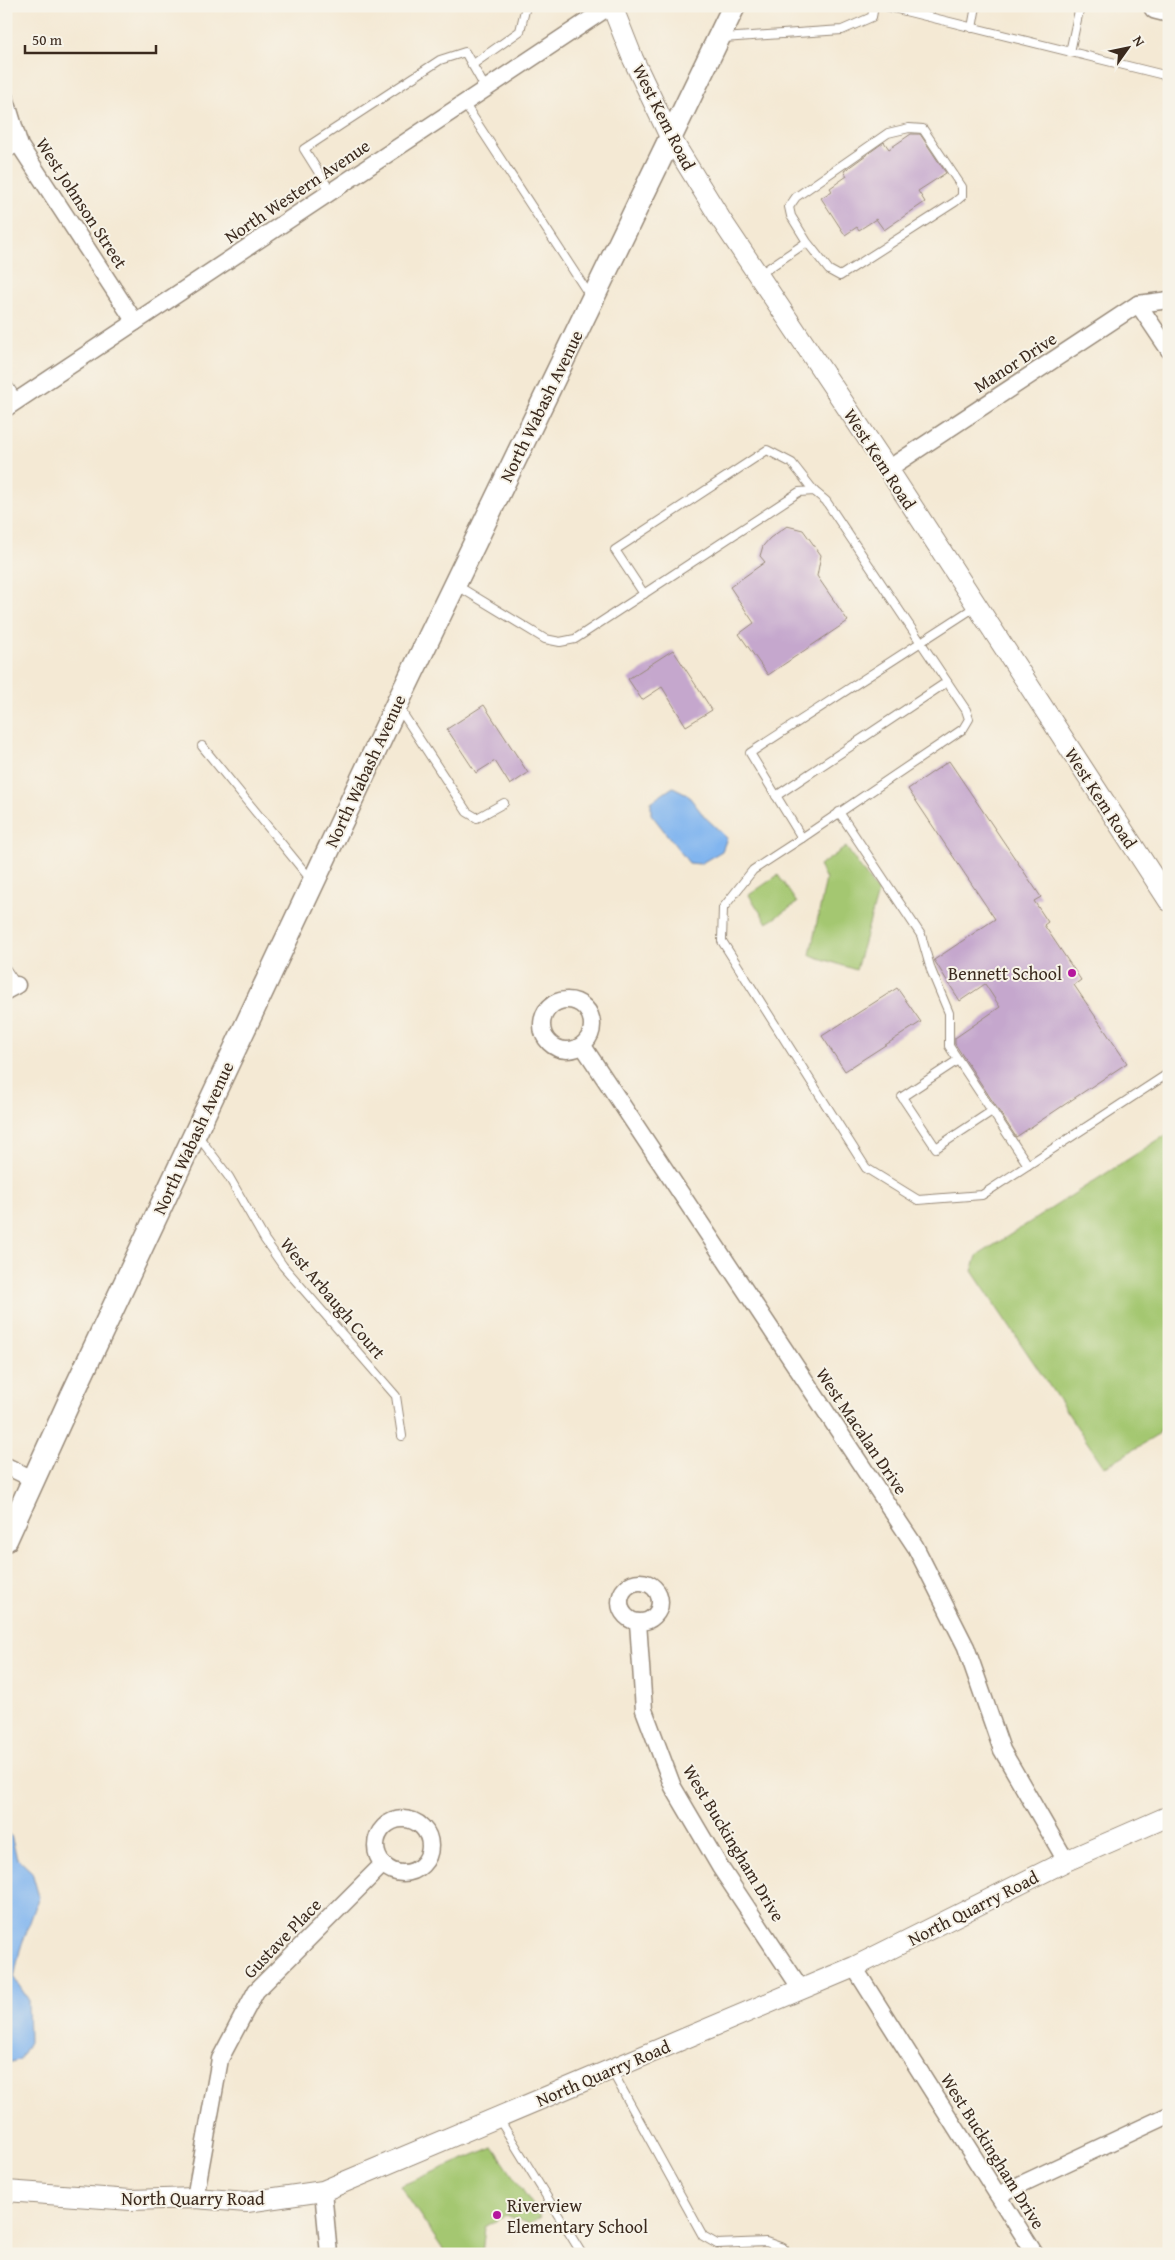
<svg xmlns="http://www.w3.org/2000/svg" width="1175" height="2260" font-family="'Gentium Book Plus',serif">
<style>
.green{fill:#a4c771;stroke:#707848}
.water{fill:#81b5ef;stroke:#5e7086}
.building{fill:#c5a7cd}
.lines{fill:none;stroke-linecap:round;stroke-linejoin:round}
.service-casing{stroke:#988a79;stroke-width:10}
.minor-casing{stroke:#988a79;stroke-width:19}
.tertiary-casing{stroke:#988a79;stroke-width:22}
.secondary-casing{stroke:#988a79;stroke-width:25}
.trunk-casing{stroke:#988a79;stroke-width:29}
.service{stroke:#fff;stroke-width:8}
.minor{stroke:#fff;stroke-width:16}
.tertiary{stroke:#fff;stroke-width:20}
.secondary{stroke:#fff;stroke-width:22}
.trunk{stroke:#fff;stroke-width:26}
.poi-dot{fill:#b5179e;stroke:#f7f3e8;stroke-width:2}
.labels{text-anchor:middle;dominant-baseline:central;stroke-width:4;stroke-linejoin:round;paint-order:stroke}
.street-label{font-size:18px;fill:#3b2a1e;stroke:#f7f3e8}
.poi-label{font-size:18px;fill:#3b2a1e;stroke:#f7f3e8;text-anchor:end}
</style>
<rect width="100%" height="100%" fill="#f7f3e8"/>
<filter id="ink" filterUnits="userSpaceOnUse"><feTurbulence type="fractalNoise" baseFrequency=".02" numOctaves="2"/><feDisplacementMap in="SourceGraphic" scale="10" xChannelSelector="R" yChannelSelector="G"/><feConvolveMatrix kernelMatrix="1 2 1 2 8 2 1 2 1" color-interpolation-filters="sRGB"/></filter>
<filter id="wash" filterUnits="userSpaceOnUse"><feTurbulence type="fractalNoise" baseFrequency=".0096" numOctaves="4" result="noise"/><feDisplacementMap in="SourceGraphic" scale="20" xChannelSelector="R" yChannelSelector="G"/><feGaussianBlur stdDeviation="1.12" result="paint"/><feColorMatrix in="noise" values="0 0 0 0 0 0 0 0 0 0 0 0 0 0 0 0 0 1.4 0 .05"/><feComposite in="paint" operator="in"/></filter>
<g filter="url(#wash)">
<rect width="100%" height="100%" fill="#f4e9d4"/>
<!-- green -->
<g class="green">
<path d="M846 847 878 893 856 970 810 955 826 879 819 866Z"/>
<path d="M778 875 797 903 767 923 749 895Z"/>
<path d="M1169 1133V1419L1155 1437 1104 1467 972 1271 977 1256Z"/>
<path d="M493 2147 541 2217 529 2224 506 2215 485 2227 482 2254H446L400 2186Z"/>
</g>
<!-- water -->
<g class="water">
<path d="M673 787 687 794 704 816 727 838 722 851 700 864 689 863 651 814V802Z"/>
<path d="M6 1829 11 1836 17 1858 32 1872 39 1897 20 1950 14 1978 28 1999 29 2042 19 2060 6 2063Z"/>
</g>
<g id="blocks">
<!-- building -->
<g class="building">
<path d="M911 134H920L946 173 918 191 925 202 884 230 876 219 859 230 857 227 845 235 821 198 832 191 830 188 847 176 844 171 884 142 889 149Z"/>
<path d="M787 526 803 530 821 555 817 576 848 621 768 675 739 634 754 623 730 587 765 562 760 556 763 546 770 538Z"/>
<path d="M673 650 712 710 686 726 662 687 642 700 628 679Z"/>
<path d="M484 705 528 773 510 785 495 761 476 773 447 729Z"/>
<path d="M949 761 1041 897 1034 901 1048 922 1044 925 1081 980 1074 985 1127 1063 1016 1137 955 1044V1038L1000 1007 985 984 960 1001 934 960 995 919 908 789Z"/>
<path d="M897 988 921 1022 845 1071 822 1036Z"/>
</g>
</g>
</g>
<g filter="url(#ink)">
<use href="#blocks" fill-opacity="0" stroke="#988a79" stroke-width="1"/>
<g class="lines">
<defs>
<g id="service">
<path d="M885 6 1164 75 1169 74"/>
<path d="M972 28 976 6"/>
<path d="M723 38 842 30 872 17 874 6"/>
<path d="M1070 52 1080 6"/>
<path d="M472 65 520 31 526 6"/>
<path d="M464 103 590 296"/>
<path d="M6 155 20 146"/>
<path d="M331 192 304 149 440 60 465 52 486 89"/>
<path d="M760 274 807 242 791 216 789 207 796 197 888 133 909 128 923 129 962 187V196L955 202 840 276 829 270 807 242"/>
<path d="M6 382 18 400"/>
<path d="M456 585 545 639 560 642 575 639 799 492 814 491 826 501 966 710 969 719 963 729 802 838"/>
<path d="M644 594 615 550 767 450 792 463 814 491"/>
<path d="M975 607 750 753 802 838 753 870 723 908 722 941 866 1168 918 1200 982 1195 1169 1073"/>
<path d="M399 708 467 812 477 818 504 803"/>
<path d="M202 746 312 881"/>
<path d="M776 796 947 682"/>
<path d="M839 812 921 935 931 970 949 1013V1046L1028 1165"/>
<path d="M6 969 17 985"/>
<path d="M958 1060 902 1097 936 1148 992 1111"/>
<path d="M198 1136 229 1177 265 1240 283 1266 396 1396 402 1436"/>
<path d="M612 2071 703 2236 717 2244 766 2242 783 2248 789 2254"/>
<path d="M499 2119 582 2254"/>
</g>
<g id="minor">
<path d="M6 100 20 146 135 322"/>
<path d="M1138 304 1169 350"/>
<path d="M6 408 610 6"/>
<path d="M888 469 1138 304 1169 300"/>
<path d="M6 991 17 985"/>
<circle cx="567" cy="1025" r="25"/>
<path d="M583 1046 915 1546 966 1647 1002 1750 1066 1861"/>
<path d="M6 1466 33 1479"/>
<circle cx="640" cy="1602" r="20"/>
<path d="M638 1622 644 1710 673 1787 720 1867 801 1989"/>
<circle cx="403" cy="1846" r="27"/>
<path d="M854 1967 1035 2254"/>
<path d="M323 2191 329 2254"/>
<path d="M998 2195 1169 2115"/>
<path d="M195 2198 220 2059 256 1991 383 1864"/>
</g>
<g id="tertiary">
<path d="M612 6 633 59 670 137 720 218 888 469 1169 901"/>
<path d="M6 2191 131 2200 195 2198 247 2202 323 2191 854 1967 1066 1861 1169 1816"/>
</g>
<path id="secondary" d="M6 1540 68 1404 397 704 734 6"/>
<path id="trunk" d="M1157 6 1169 9"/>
</defs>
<!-- service casing -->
<use href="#service" class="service-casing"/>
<!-- minor casing -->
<use href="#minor" class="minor-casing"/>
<!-- tertiary casing -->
<use href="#tertiary" class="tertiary-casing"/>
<!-- secondary casing -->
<use href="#secondary" class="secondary-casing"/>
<!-- trunk casing -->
<use href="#trunk" class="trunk-casing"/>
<!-- service -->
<use href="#service" class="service"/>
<!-- minor -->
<use href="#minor" class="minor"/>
<!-- tertiary -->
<use href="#tertiary" class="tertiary"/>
<!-- secondary -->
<use href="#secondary" class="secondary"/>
<!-- trunk -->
<use href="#trunk" class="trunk"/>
</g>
</g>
<!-- markers -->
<g class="poi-dot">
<circle cx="1072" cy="973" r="5"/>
<circle cx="497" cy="2215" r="5"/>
</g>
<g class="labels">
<!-- street labels -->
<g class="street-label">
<text transform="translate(664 117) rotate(63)">West Kem Road</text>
<text transform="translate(297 191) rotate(-34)">North Western Avenue</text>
<text transform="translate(82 203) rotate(57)">West Johnson Street</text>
<text transform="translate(1015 362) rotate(-33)">Manor Drive</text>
<text transform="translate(541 406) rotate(-64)">North Wabash Avenue</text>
<text transform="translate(880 459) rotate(57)">West Kem Road</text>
<text transform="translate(365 771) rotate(-65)">North Wabash Avenue</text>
<text transform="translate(1101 798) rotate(57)">West Kem Road</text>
<text transform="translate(193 1138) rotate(-65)">North Wabash Avenue</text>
<text transform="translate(333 1298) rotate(50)">West Arbaugh Court</text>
<text transform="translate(862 1431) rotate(56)">West Macalan Drive</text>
<text transform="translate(734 1843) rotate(59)">West Buckingham Drive</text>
<text transform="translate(973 1908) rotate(-27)">North Quarry Road</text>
<text transform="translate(282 1938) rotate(-46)">Gustave Place</text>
<text transform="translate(603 2073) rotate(-23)">North Quarry Road</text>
<text transform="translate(993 2151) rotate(58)">West Buckingham Drive</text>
<text x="193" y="2198">North Quarry Road</text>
</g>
<!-- poi labels -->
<g class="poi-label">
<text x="1062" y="973">Bennett School</text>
<text x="507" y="2205" text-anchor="start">Riverview<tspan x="507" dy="21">Elementary School</tspan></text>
</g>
</g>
<!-- margin -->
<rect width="1175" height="2260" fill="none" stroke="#f7f3e8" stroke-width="25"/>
<!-- north arrow -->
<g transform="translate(1128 48) rotate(57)" stroke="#f7f3e8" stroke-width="4" paint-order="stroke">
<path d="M0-4L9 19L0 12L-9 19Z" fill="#3b2a1e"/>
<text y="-8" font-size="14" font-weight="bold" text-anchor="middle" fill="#3b2a1e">N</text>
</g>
<!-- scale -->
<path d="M25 45v8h131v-8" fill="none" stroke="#3b2a1e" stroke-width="2.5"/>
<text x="32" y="45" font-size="15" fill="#3b2a1e" stroke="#f7f3e8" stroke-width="4" paint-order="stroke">50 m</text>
</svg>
